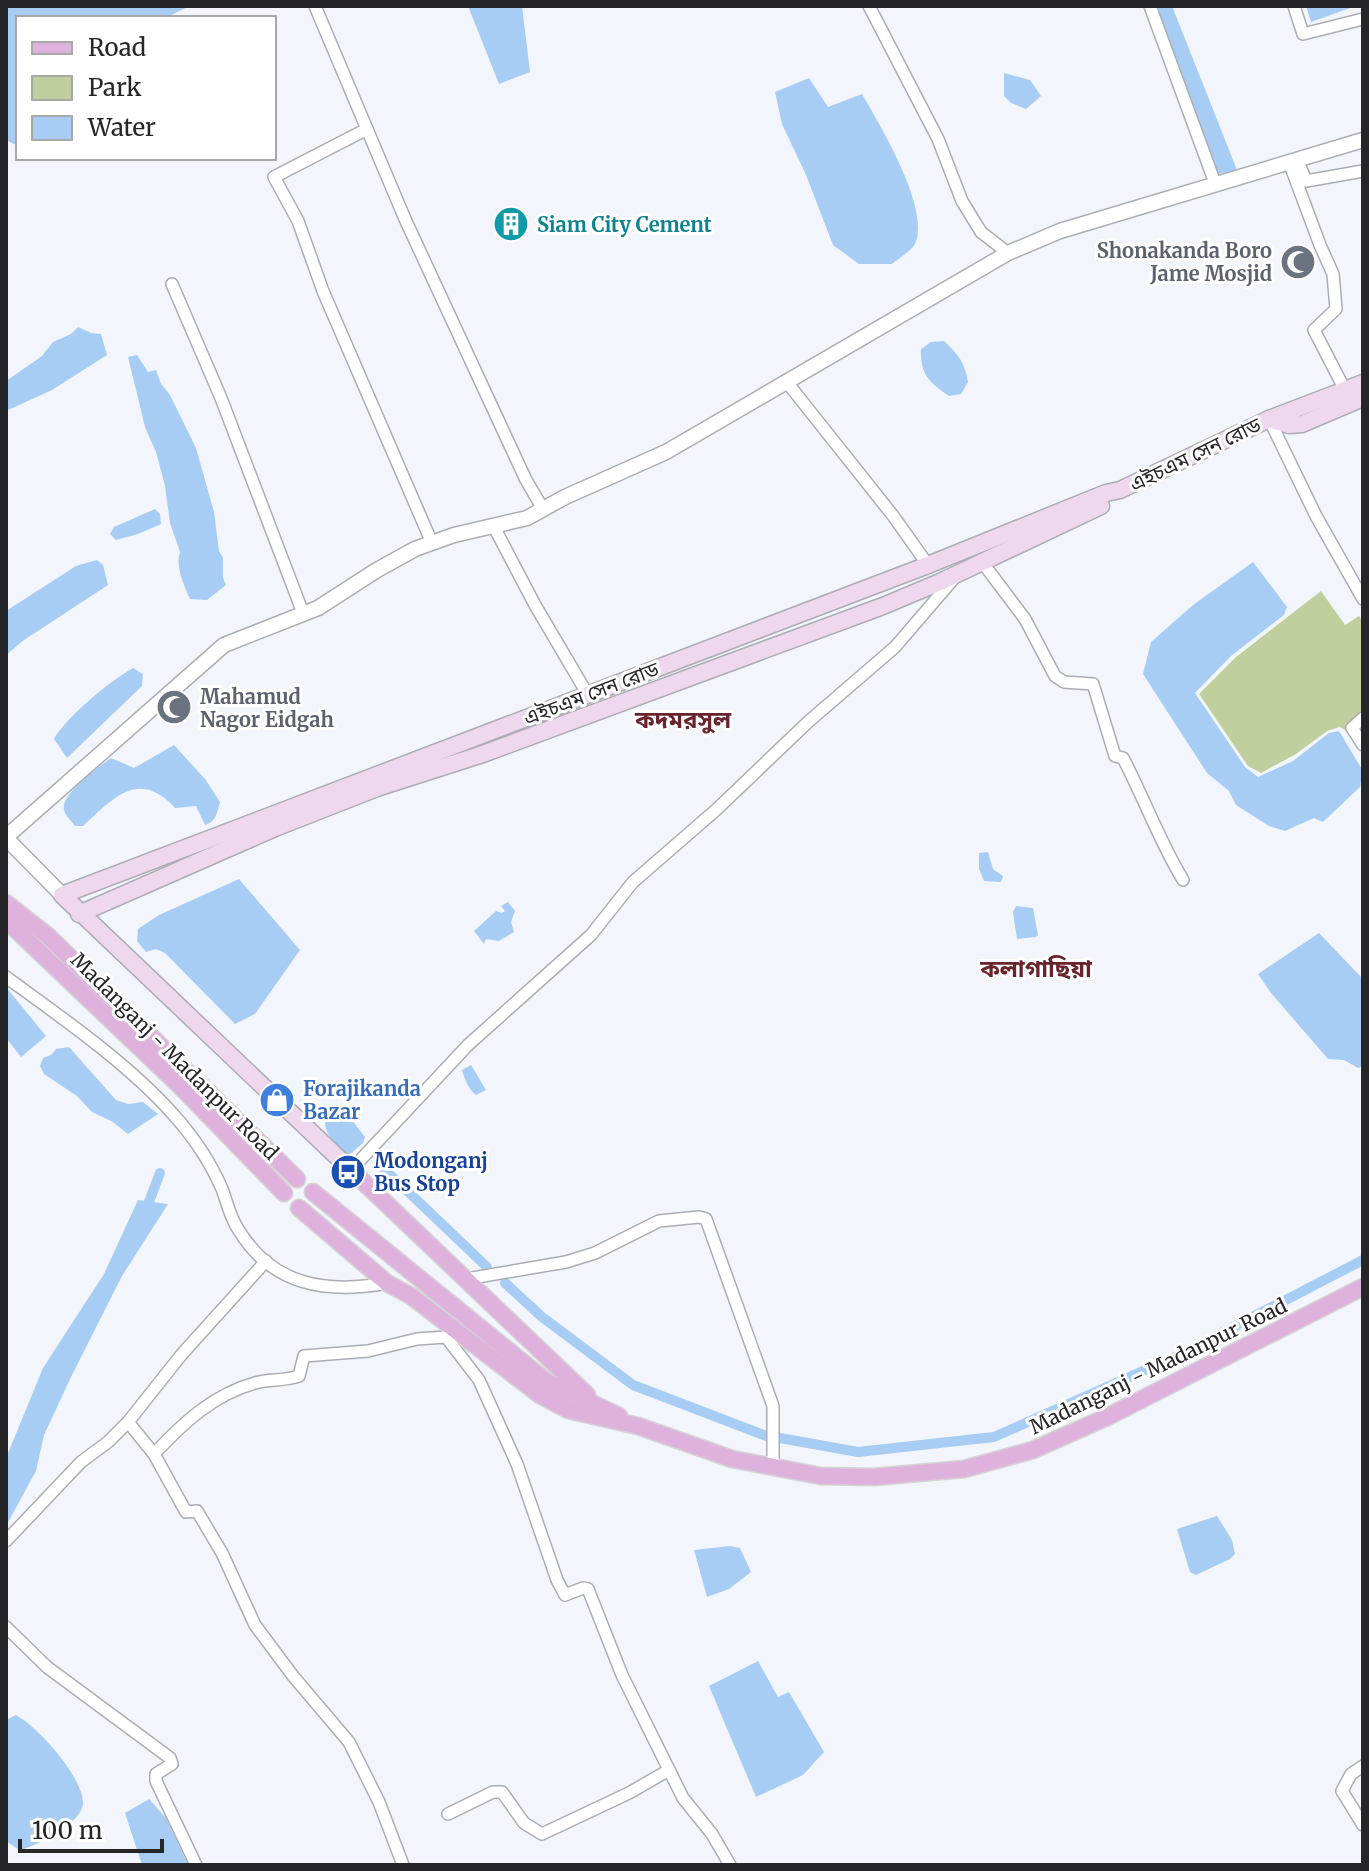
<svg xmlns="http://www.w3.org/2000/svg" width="1369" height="1871" font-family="Merriweather,'Noto Sans Bengali',serif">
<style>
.green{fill:#c0cf9d}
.water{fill:#a7cdf5}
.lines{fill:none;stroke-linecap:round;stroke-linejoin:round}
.canal{stroke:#a7cdf5;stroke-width:10}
.minor-casing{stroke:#abadb4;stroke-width:14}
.tertiary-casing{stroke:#abadb4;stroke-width:17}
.secondary-casing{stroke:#abadb4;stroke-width:19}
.primary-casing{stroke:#d4d4d4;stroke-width:19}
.minor{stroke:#fff;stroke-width:11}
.tertiary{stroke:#fff;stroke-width:14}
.secondary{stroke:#efd8ee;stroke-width:16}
.primary{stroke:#dfb2dd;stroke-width:16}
.labels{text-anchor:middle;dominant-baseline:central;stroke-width:6;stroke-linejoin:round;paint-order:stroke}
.culture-label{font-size:20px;font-weight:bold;fill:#0d838f;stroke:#fff;text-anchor:start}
.worship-label{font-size:20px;font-weight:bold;fill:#5b616d;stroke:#fff;text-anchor:end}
.street-label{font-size:20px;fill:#262629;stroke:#fff}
.shop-label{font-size:20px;font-weight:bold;fill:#366cbe;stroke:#fff;text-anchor:start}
.transit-label{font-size:20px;font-weight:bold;fill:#164399;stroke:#fff;text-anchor:start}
.quarter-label{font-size:24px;font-weight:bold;fill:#6a242e;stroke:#fff}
</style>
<rect width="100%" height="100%" fill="#f3f5fc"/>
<!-- green -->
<path class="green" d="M1321 591 1345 625 1359 616 1363 622V721L1350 733 1340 727 1327 731 1296 754 1261 773 1248 766 1199 694 1236 657Z"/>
<!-- water -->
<g class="water">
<path d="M6 6H190L165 18H18V146L6 140Z"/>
<path d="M468 6H522L530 72 499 84Z"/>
<path d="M1157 6H1172L1237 170 1218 174Z"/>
<path d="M1306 6H1356L1311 22Z"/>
<path d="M1004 73 1030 80 1041 96 1026 109 1011 103 1004 96Z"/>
<path d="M809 78 828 107 862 94C880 125 931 209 915 244 911 251 898 259 892 264H859L833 245 806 175 782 124 775 92Z"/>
<path d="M78 327 91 333 101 334 107 355 52 390 6 411V381L42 356 53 342 71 334Z"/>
<path d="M944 341C958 354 965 363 968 382L961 394 949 396C929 382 920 375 921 349L931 342Z"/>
<path d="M137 355 148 372 156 370 161 384 170 395 196 448 214 512 219 551 223 558V578L226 585 207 600 190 599C184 585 175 567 180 552L170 523 165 486 156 452 145 427 128 357Z"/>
<path d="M155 509 160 514 161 524 138 534 116 540 110 534 114 527Z"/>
<path d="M97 560 103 565 108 585 24 640 6 655V611L76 566Z"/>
<path d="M1253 562 1287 607 1284 615 1231 656 1195 693 1245 767 1258 777 1293 761 1329 733 1339 731 1363 771 1360 787 1323 822 1314 818 1285 831 1269 826 1236 805 1229 791 1207 773 1143 674 1151 642 1193 605Z"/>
<path d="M133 668 143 674 142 686 67 758 54 739C65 718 111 680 133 668Z"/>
<path d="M174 745 205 779 220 802C217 813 216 822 205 825L196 806 175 808C138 768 113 799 83 826H75C71 821 65 815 64 810 60 794 100 766 111 758L134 768Z"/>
<path d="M988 852 993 869 1003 876 1001 882 984 881 979 869V853Z"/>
<path d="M239 879 300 950 255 1014 235 1024 165 953 156 949 146 952 137 941 138 929 159 915Z"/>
<path d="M508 902 515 911 511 922 514 932 499 941 486 939 484 944 474 931 496 911 502 913 505 911 501 906Z"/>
<path d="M1016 906 1033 908 1038 935 1036 937 1017 939 1013 912Z"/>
<path d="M1319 933 1363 979V1066L1358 1068 1344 1060 1328 1059 1271 993 1258 974Z"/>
<path d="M6 987 46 1036 21 1057 6 1038Z"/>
<path d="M69 1047 116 1100 128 1104 143 1102 158 1114 128 1134 113 1122 92 1112 77 1096 44 1074 40 1066 43 1058 51 1055 56 1049Z"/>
<path d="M471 1065 486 1090 476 1095C468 1089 465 1080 462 1070Z"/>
<path d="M343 1109 365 1137 363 1143 348 1156C336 1144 324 1136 325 1118Z"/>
<path d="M138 1200 168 1204 122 1276 71 1377 44 1435 36 1471 6 1526V1458L43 1368 104 1274Z"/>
<path d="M1217 1516 1232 1540 1235 1554 1230 1559 1196 1575 1190 1572 1177 1529Z"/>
<path d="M730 1546 740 1548 751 1572 729 1589 707 1597 694 1550Z"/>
<path d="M758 1661 778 1697 789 1692 824 1752 803 1775 756 1797 709 1686Z"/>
<path d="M16 1715C38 1727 84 1778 83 1804 82 1823 35 1847 19 1850L6 1841V1720Z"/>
<path d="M149 1799 166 1818 188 1865H142L125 1813Z"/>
</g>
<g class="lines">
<!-- canal -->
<g class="canal">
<path d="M379 1164 487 1267"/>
<path d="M145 1212 160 1173"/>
<path d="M505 1283 542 1317 633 1385 769 1437"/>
<path d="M780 1438 858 1452 994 1437 1179 1355 1363 1260"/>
</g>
<defs>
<g id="minor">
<path d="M315 6 405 219 526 480 543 509"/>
<path d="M869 6 938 139 962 201 981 232 1008 253"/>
<path d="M1150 6 1215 183"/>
<path d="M1294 6 1303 34 1363 19"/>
<path d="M367 129 274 177 298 221 323 291 432 543"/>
<path d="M1297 159 1306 181 1363 171"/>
<path d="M1289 162 1320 245 1333 274 1336 309 1314 330 1345 390"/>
<path d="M172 284 221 398 303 613"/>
<path d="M786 381 894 517 928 565"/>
<path d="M1269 419 1316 516 1363 599"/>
<path d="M494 527 535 605 588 695"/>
<path d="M982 562 1025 619 1055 676 1064 682 1093 684 1115 756 1123 758C1144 798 1159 840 1183 880"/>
<path d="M1363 718 1352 728 1363 745"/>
<path d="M6 977C61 1017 126 1062 172 1113 192 1135 210 1161 222 1189 227 1202 230 1217 238 1229 272 1286 327 1294 387 1283"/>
<path d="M351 1170 468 1045 591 935 633 882 717 809 808 722 895 647 956 576"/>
<path d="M466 1279 566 1262 595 1253 659 1221 699 1217 706 1219 773 1406V1467"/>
<path d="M128 1422 154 1454 186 1512 197 1511 222 1553 255 1625 293 1676 349 1742 379 1802 403 1865"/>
<path d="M154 1454C183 1423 214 1394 255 1383 269 1379 285 1381 299 1376L304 1356 368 1351 417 1339 446 1337 479 1380 517 1464 557 1580 565 1595 583 1588 588 1589 622 1675 683 1798 712 1834 730 1865"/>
<path d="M6 1541 81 1462 108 1442 128 1422 182 1354 266 1261"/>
<path d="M6 1627 47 1667 170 1758 172 1764 156 1774V1781L196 1865"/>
<path d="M1363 1766 1351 1774 1342 1791 1363 1825"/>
<path d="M448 1814 493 1792H502L524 1823 542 1834 629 1793 669 1770"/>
</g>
<g id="tertiary">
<path d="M6 837 224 645 318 608 377 570 415 549 454 535 527 518 565 497 666 452 1008 253 1060 231 1363 140"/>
<path d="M6 838 62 895"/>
</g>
<g id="secondary">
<path d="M1269 419 1289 425 1302 424 1363 398"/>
<path d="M79 914 275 828 377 788 480 755 883 606 940 582 1101 506"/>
<path d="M351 1170 62 895 928 565 1106 493 1120 490 1269 419 1363 383"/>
</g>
<g id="primary">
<path d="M6 903 48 936 297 1179"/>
<path d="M6 920 181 1087 284 1193"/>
<path d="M351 1170 587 1395"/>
<path d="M313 1192 547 1382 619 1416"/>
<path d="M299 1208 387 1283 411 1296 540 1395 568 1410 638 1426 732 1459 821 1476 874 1477 964 1469 1033 1450 1107 1417 1363 1287"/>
</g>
</defs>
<!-- minor casing -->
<use href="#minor" class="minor-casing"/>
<!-- tertiary casing -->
<use href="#tertiary" class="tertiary-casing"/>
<!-- secondary casing -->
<use href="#secondary" class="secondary-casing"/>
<!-- primary casing -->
<use href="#primary" class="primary-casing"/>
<!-- minor -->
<use href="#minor" class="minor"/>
<!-- tertiary -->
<use href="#tertiary" class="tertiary"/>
<!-- secondary -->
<use href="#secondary" class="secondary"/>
<!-- primary -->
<use href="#primary" class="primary"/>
</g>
<!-- icons -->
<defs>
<symbol id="building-disc" viewBox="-11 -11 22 22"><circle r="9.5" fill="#0f9aa8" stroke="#fff"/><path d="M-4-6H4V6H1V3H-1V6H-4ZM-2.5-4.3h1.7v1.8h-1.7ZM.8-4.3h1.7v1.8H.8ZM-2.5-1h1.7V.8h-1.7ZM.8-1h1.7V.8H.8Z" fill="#fff"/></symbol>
<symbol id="mosque-disc" viewBox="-11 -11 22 22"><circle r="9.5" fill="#6b7280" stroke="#fff"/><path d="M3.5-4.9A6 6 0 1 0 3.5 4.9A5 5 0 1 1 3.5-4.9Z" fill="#fff"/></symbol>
<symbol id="shop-disc" viewBox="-11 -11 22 22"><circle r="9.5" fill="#3f7fe0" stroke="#fff"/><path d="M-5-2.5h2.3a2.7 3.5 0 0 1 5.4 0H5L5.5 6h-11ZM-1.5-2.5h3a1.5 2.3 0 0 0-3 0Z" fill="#fff"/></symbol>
<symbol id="bus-disc" viewBox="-11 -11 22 22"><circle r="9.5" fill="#1a4fb4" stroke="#fff"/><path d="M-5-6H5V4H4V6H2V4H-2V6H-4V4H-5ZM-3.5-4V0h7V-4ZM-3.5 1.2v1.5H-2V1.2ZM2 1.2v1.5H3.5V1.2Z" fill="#fff"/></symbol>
</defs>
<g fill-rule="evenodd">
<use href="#building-disc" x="491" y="204" width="40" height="40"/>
<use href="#mosque-disc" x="1278" y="242" width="40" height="40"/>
<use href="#mosque-disc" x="154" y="687" width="40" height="40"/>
<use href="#shop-disc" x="257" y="1080" width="40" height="40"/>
<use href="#bus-disc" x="328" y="1152" width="40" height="40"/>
</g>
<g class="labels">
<!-- culture labels -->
<g class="culture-label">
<text x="537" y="224">Siam City Cement</text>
</g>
<!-- worship labels -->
<g class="worship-label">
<text x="1272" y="250">Shonakanda Boro<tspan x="1272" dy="23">Jame Mosjid</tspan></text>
<text x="200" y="696" text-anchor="start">Mahamud<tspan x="200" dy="23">Nagor Eidgah</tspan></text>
</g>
<!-- street labels -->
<g class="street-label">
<text transform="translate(1195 454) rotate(-26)">এইচএম সেন রোড</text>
<text transform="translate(591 693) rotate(-21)">এইচএম সেন রোড</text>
<text transform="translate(175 1056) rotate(45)">Madanganj - Madanpur Road</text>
<text transform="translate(1158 1366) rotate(-26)">Madanganj - Madanpur Road</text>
</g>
<!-- shop labels -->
<g class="shop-label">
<text x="303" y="1088">Forajikanda<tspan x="303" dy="23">Bazar</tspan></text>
</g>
<!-- transit labels -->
<g class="transit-label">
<text x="374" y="1160">Modonganj<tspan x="374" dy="23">Bus Stop</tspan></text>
</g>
<!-- quarter labels -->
<g class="quarter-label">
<text x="683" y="719">কদমরসুল</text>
<text x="1036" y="968">কলাগাছিয়া</text>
</g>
</g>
<!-- border -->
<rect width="1369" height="1871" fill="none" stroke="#262629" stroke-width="16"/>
<!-- legend -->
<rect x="16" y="16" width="260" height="144" fill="#ffffff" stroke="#a8a8a9" stroke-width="2"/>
<rect x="32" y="42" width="40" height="12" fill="#dfb2dd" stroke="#a8a8a9" stroke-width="2"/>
<text x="88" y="56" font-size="24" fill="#262629">Road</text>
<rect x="32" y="76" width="40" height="24" fill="#c0cf9d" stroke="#a8a8a9" stroke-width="2"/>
<text x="88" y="96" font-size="24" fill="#262629">Park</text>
<rect x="32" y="116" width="40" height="24" fill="#a7cdf5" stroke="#a8a8a9" stroke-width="2"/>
<text x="88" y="136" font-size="24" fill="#262629">Water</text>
<!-- scale -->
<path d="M20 1839v12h142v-12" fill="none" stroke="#262629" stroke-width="4"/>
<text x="32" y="1839" font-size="24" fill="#262629" stroke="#ffffff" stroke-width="6" paint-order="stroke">100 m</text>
</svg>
